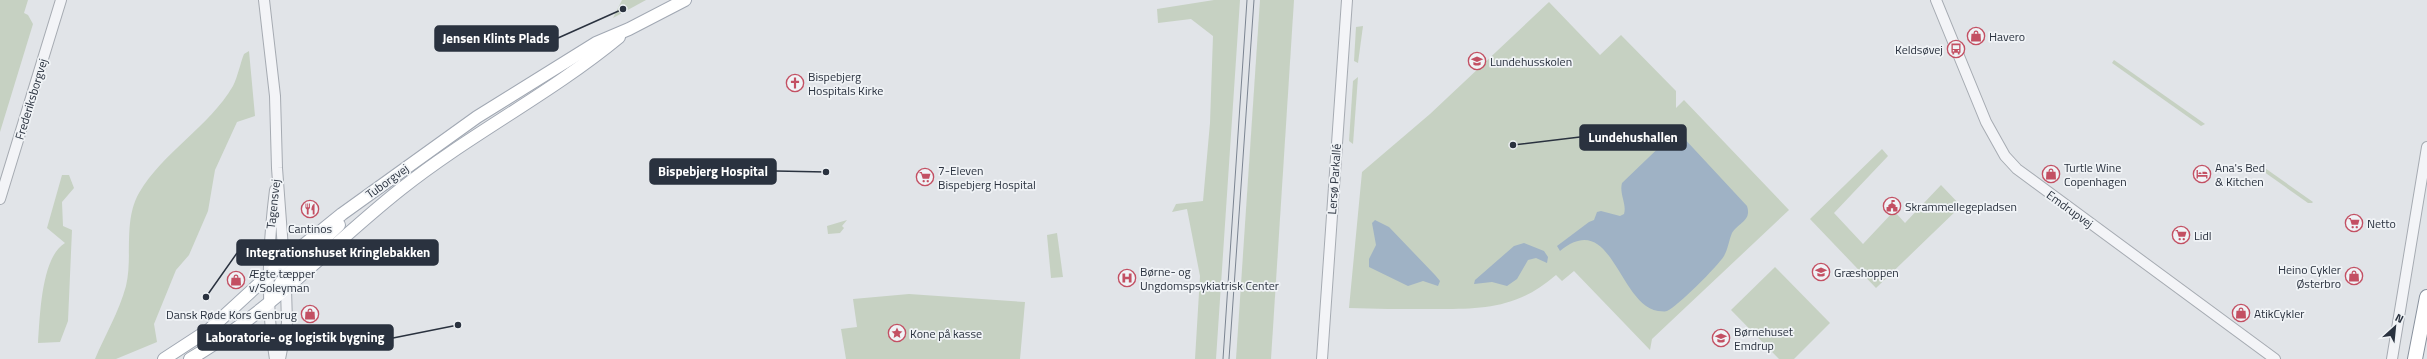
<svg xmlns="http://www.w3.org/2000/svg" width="2427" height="359" font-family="'Titillium Web',sans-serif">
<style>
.green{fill:#c6d1c2}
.water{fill:#9fb2c5}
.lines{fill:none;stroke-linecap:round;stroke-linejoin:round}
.minor-casing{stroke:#a6abb2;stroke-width:12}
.major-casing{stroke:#a1a8b3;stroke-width:14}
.highway-casing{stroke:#89929e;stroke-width:16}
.minor{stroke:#f3f4f7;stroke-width:10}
.major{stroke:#fff;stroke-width:12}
.highway{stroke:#fff;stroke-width:14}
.tram{stroke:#7b8491;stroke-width:1}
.labels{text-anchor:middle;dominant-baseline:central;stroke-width:3.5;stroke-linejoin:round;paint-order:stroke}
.poi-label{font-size:12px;fill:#2a323f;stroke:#f0f3f6;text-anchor:start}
.street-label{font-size:12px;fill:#2a323f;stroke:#f0f3f6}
.leader{fill:none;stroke:#2a323f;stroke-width:1.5}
.callout-dot{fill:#2a323f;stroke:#f0f3f6;stroke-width:1.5}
.callout{fill:#2a323f;stroke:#2a323f;stroke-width:1.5}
.callout-label{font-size:13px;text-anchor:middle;font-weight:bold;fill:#fff}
</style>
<rect width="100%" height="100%" fill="#e1e4e8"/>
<!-- green -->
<g class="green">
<path d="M0 0H28L24 13 28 15 33 24 0 132Z"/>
<path d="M622 0H646L613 18Z"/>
<path d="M1214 0H1240L1216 359H1195L1200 276 1187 209 1172 212 1176 204 1203 201 1210 123 1213 36 1191 19 1158 23 1157 9Z"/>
<path d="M1260 0H1294L1271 359H1236Z"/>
<path d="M1549 2 1600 55 1621 35 1676 91V108L1684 100 1789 210 1652 339 1650 350 1574 271 1562 281 1556 275C1515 311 1477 309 1426 309 1401 309 1375 309 1349 308L1362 172 1430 114Z"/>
<path d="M1363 26 1358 63 1354 61 1356 27Z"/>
<path d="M249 51 255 116 237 122 215 170 208 211 189 255 176 270 154 324 157 342 116 359H95C105 335 119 312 126 286 133 257 123 221 139 193 163 152 209 127 233 86 238 76 240 64 244 54Z"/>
<path d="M2114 60 2205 124 2201 126 2112 63Z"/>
<path d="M1358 77 1353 144 1349 141 1353 81Z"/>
<path d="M1882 149 1888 156 1834 213 1863 244 1894 211 1905 223 1941 185 1961 206 1876 288 1810 219Z"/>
<path d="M2262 166 2313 202 2312 203H2308L2260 169Z"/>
<path d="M62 175H69L74 188 62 202 63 226 72 230 68 321 60 342 38 343C40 317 41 257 65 243L47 228Z"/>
<path d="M847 220 842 226 844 228 840 233 828 234 827 226Z"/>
<path d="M1057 233 1063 277 1051 278 1047 235Z"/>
<path d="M1775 267 1830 323 1794 359H1779L1731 310Z"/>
<path d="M909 294 1025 302 1020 359H846L841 329 857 327 853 299Z"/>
</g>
<!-- water -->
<g class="water">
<path d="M1677 133 1681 135 1747 206C1752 221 1738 223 1732 233 1729 240 1728 249 1724 256 1717 267 1678 306 1667 311 1665 312 1661 311 1658 311 1618 304 1612 208 1560 251L1557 246 1589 222 1594 220 1597 212 1601 211 1620 216 1624 214C1627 204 1619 194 1622 183L1673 134Z"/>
<path d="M1375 220 1389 227 1435 275 1440 281 1438 286 1423 281 1408 286 1369 267V259L1376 245 1372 223Z"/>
<path d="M1524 243 1544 251 1548 257 1547 263 1536 258 1528 260 1517 279 1507 286 1492 282 1474 284 1475 280 1514 246Z"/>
</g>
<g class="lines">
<defs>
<g id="minor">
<path d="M264 0 275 96 277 168 286 289 287 323 280 359"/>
<path d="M1936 0 1986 122 2005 156 2017 169 2275 359"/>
<path d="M275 190C268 246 265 304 275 359"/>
<path d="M0 199 61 0"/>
<path d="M1322 359 1347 0"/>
<path d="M2392 359 2427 147"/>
</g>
<g id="major">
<path d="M271 297 285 277 339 225"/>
<path d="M164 359 210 329 284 261 342 214 477 117 596 43 629 29 685 0"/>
<path d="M190 359C269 313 330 245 401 189 470 134 550 94 619 37"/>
</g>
<path id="highway" d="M2415 359 2427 297"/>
</defs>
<!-- minor casing -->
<use href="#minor" class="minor-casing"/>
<!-- major casing -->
<use href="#major" class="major-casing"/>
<!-- highway casing -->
<use href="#highway" class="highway-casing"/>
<!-- minor -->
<use href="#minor" class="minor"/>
<!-- major -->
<use href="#major" class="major"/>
<!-- highway -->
<use href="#highway" class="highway"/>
<!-- tram -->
<g class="tram">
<path d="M1223 359 1247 0"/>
<path d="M1229 359 1254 0"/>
</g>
</g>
<!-- icons -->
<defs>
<symbol id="shop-ring" viewBox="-11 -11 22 22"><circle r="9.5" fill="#f0f3f6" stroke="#c35063" stroke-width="1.5"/><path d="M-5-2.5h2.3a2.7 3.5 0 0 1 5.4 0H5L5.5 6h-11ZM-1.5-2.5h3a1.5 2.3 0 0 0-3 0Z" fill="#c35063"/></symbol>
<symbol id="bus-ring" viewBox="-11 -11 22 22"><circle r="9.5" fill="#f0f3f6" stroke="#c35063" stroke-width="1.5"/><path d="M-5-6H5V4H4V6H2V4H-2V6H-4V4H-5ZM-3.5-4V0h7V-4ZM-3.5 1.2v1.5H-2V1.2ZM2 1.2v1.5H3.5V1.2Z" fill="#c35063"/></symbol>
<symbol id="school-ring" viewBox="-11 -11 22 22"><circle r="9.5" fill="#f0f3f6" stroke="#c35063" stroke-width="1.5"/><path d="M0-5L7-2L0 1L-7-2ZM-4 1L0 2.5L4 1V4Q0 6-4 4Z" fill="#c35063"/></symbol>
<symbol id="church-ring" viewBox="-11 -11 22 22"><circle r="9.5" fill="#f0f3f6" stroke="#c35063" stroke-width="1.5"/><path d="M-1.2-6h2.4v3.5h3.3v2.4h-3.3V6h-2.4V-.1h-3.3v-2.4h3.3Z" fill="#c35063"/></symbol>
<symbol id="hotel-ring" viewBox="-11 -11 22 22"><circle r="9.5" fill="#f0f3f6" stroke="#c35063" stroke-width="1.5"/><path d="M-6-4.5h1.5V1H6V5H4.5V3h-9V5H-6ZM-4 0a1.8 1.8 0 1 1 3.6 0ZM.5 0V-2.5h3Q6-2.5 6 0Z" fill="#c35063"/></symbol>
<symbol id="supermarket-ring" viewBox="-11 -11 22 22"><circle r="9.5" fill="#f0f3f6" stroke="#c35063" stroke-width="1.5"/><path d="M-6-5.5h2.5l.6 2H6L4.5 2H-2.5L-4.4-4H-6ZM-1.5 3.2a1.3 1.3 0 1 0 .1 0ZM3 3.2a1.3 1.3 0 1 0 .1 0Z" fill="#c35063"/></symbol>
<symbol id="civic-ring" viewBox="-11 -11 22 22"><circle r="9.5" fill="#f0f3f6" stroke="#c35063" stroke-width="1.5"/><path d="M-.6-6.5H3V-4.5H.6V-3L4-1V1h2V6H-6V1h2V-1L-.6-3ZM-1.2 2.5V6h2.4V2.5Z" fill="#c35063"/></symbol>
<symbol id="restaurant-ring" viewBox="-11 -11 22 22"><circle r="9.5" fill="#f0f3f6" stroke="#c35063" stroke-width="1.5"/><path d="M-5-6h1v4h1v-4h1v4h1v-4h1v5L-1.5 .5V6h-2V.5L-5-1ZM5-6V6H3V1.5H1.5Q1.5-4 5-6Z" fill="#c35063"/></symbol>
<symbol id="hospital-ring" viewBox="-11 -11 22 22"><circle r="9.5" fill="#f0f3f6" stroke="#c35063" stroke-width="1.5"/><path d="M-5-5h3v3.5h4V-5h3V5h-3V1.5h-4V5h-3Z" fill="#c35063"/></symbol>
<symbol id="sight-ring" viewBox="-11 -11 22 22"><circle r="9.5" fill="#f0f3f6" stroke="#c35063" stroke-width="1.5"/><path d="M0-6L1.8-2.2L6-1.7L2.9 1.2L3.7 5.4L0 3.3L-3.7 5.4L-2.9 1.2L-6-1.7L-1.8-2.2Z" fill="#c35063"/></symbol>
</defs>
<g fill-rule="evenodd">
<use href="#shop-ring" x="1966" y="26" width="20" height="20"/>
<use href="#bus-ring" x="1946" y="39" width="20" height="20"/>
<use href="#school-ring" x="1467" y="51" width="20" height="20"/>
<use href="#church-ring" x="785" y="73" width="20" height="20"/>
<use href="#shop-ring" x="2041" y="164" width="20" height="20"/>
<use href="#hotel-ring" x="2192" y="164" width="20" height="20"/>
<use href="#supermarket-ring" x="915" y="167" width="20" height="20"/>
<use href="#civic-ring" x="1882" y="196" width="20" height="20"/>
<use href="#restaurant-ring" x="300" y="199" width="20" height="20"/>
<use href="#supermarket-ring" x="2344" y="213" width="20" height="20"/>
<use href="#supermarket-ring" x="2171" y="225" width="20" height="20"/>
<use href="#school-ring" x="1811" y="262" width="20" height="20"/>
<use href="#shop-ring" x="2344" y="266" width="20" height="20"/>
<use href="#hospital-ring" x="1117" y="268" width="20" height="20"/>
<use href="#shop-ring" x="226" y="270" width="20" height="20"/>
<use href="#shop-ring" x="2231" y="303" width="20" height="20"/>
<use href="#shop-ring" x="300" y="304" width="20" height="20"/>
<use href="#sight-ring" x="887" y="323" width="20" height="20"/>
<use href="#school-ring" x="1711" y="328" width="20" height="20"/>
</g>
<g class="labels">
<!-- poi labels -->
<g class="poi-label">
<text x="1989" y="36">Havero</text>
<text x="1943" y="49" text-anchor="end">Keldsøvej</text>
<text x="1490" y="61">Lundehusskolen</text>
<text x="808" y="76">Bispebjerg<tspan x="808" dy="14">Hospitals Kirke</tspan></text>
<text x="2064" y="167">Turtle Wine<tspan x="2064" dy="14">Copenhagen</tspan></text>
<text x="2215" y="167">Ana's Bed<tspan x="2215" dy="14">&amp; Kitchen</tspan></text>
<text x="938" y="170">7-Eleven<tspan x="938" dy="14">Bispebjerg Hospital</tspan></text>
<text x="1905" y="206">Skrammellegepladsen</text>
<text x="2367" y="223">Netto</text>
<text x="310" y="228" text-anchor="middle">Cantinos</text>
<text x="2194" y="235">Lidl</text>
<text x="2341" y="269" text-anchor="end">Heino Cykler<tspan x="2341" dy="14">Østerbro</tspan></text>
<text x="1140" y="271">Børne- og<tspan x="1140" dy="14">Ungdomspsykiatrisk Center</tspan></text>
<text x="1834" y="272">Græshoppen</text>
<text x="249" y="273">Ægte tæpper<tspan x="249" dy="14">v/Soleyman</tspan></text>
<text x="2254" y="313">AtikCykler</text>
<text x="297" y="314" text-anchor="end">Dansk Røde Kors Genbrug</text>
<text x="1734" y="331">Børnehuset<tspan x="1734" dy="14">Emdrup</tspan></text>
<text x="910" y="333">Kone på kasse</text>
</g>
<!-- street labels -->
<g class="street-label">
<text transform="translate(31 99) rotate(-73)">Frederiksborgvej</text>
<text transform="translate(1334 179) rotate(-86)">Lersø Parkallé</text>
<text transform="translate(387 181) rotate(-36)">Tuborgvej</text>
<text transform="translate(273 204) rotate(-84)">Tagensvej</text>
<text transform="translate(2070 209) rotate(36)">Emdrupvej</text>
</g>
</g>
<!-- callouts -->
<path class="leader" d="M623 9L558 38M1513 145L1580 137M826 172L776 171M206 297L237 253M458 325L393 338"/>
<g class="callout-dot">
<circle cx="623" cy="9" r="4"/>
<circle cx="1513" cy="145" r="4"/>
<circle cx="826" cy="172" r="4"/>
<circle cx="206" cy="297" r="4"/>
<circle cx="458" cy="325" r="4"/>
</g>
<g class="callout">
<rect x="435" y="26" width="123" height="25" rx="4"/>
<rect x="1580" y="125" width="106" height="25" rx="4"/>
<rect x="650" y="159" width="126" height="25" rx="4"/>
<rect x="237" y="240" width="201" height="25" rx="4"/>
<rect x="198" y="325" width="195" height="25" rx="4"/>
</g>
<g class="callout-label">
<text x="496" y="43">Jensen Klints Plads</text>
<text x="1633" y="142">Lundehushallen</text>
<text x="713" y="176">Bispebjerg Hospital</text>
<text x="338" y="257">Integrationshuset Kringlebakken</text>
<text x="295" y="342">Laboratorie- og logistik bygning</text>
</g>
<!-- north arrow -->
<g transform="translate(2395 327) rotate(27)" stroke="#f0f3f6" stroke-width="3" paint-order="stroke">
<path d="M0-3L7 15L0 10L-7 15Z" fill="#2a323f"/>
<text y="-6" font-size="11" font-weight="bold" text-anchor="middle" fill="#2a323f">N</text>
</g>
</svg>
